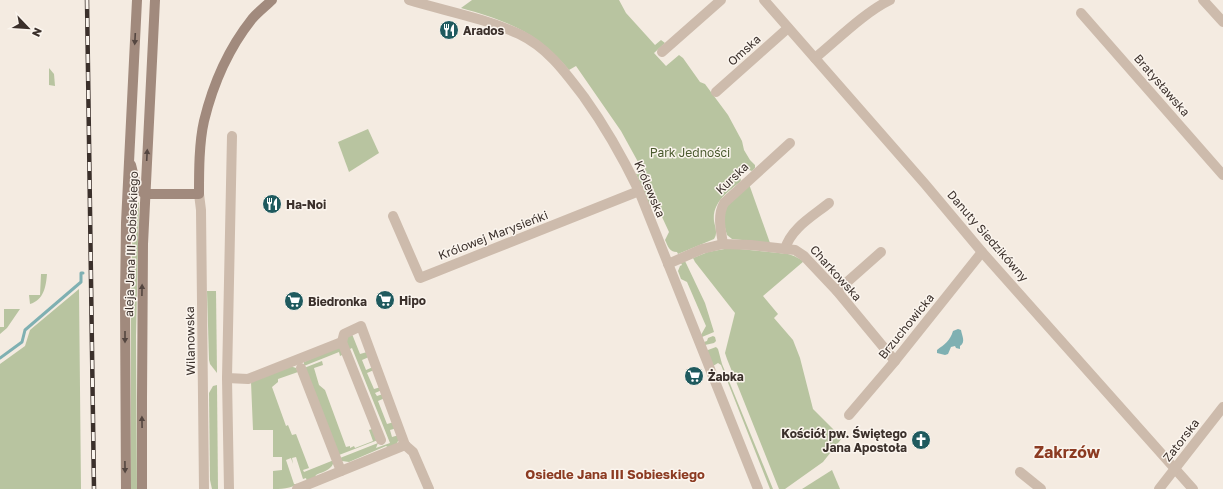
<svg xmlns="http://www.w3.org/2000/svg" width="1223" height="489" font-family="'Golos Text',sans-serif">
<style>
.green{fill:#b8c4a0}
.water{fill:#7fb0b2}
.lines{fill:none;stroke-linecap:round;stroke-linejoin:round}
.stream{stroke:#7fb0b2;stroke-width:3}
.street{stroke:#cdbbac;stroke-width:10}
.secondary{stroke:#a18a7d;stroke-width:10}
.rail-casing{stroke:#3b302b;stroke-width:4.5}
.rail{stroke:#fbf5ee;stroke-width:3;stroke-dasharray:9;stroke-linecap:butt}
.oneway{fill:#544640}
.labels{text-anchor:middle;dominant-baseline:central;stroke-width:3;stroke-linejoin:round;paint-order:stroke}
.poi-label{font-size:12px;font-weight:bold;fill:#3b302b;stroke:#fbf5ee;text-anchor:start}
.street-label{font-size:12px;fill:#3b302b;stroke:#fbf5ee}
.park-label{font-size:12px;fill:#4a5a2e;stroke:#fbf5ee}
.neighbourhood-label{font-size:13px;font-weight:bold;fill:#8c3b22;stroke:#fbf5ee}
.district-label{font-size:16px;font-weight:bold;fill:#8c3b22;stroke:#fbf5ee}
</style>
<rect width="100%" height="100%" fill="#f4ebe1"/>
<!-- green -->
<g class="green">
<path d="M472 0H619L626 13 655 45 661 40 665 43 654 53 666 66 679 55 683 58 700 82 705 84 728 115 742 141 744 150 750 160 755 165V168L752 171 749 170 746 167 738 174 741 180 740 182C728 192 712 202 714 221 715 227 718 233 714 239L678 254 677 252C669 252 668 246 665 240L669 232 656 204 650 207 636 174 643 171 621 131 576 66 569 70C538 32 507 21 461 8Z"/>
<path d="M49 68 54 74 55 86 49 85Z"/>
<path d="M368 129 379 153 349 172 338 142Z"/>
<path d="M749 184 770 243 732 239 727 235C718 207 730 202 749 184Z"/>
<path d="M139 202 136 336 137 489H131V293L133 208 135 204Z"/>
<path d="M730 248 788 254 794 256 804 261 763 296 778 314 774 318 793 340 800 358 813 409 842 438 823 462 785 489H779L727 359 725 353 735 313 695 262 693 258 708 252Z"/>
<path d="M685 261 705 303 714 332 702 337 701 335 706 326 687 282 681 279 678 271 680 266 682 265 681 263Z"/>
<path d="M41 274H47C46 286 44 300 30 304L29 295H40Z"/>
<path d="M79 289 81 489H0V364L25 346 30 330Z"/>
<path d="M207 291H216L217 373 210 364 209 360Z"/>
<path d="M4 309H20L7 328 0 334V327H4Z"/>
<path d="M352 334 360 354 367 352 369 357 362 360 366 370 373 367 374 370 367 373 374 389 381 387 382 390 375 393 377 396 383 394 385 398 378 401 387 424 394 422 397 428 390 430 392 437 399 435C399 443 396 445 389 448L386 446 349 462 342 461 340 458 378 443 376 448 390 443 352 348 348 350 345 338Z"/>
<path d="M713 336 715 337 716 341 714 343 705 345 704 342 707 341 708 338Z"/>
<path d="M339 347 344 354 340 356 339 352 304 366V362Z"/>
<path d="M716 347 718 349 722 364 773 489H770L721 365 718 363 713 366 707 352 708 350Z"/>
<path d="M322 361 323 365 314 368 319 385 325 390 346 447 350 446V448L354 446 355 448 373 441 369 430 372 429 378 440 339 455 304 368Z"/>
<path d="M290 366 296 368 298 372 278 379V382L272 387 286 426 288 425 292 435 296 434 309 468 303 470 304 472 334 460C333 470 324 471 316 475L314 479 307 482 306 478 303 479 296 457 292 458 293 464 291 458 286 460 294 484H296L298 483C292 489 280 489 271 489H273V471L282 470V457H273V430H253L251 382Z"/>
<path d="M217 385 218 489H212L210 480 209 393 213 386Z"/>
<path d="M832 470 840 489H802Z"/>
</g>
<!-- water -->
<path class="water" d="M958 329 961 330C962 336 966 342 960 346V349L956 348 955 346 951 347 948 354 945 355 937 353V350C945 344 950 341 953 331Z"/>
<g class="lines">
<!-- stream -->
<path class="stream" d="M0 358 22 342 25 330 81 282V273H83"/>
<!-- street -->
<g class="street">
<path d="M409 0C445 11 484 18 519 34 548 48 565 72 584 97 607 129 622 156 639 191L758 489"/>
<path d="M764 0 925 184 982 252 1193 489"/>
<path d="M1203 0 1223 22"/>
<path d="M1081 13 1223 175"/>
<path d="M662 52 721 0"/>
<path d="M815 58C837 40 865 12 890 0"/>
<path d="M716 92 788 28"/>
<path d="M199 194 201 210 204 489"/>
<path d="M393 216 420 278 639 191"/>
<path d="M723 244C721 230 717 216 724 203L790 143"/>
<path d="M785 249C791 228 813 216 829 203"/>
<path d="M668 264 702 249 723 244 751 245 795 250 804 256 837 291 895 361"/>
<path d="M837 291 881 252"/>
<path d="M342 342 344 334 361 326 405 445"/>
<path d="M301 368 341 471"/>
<path d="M227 378 248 379 342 342 381 440"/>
<path d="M849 415 895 361 982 252"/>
<path d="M405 445 413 452 429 489"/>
<path d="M1020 472 1041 489"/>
<path d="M229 489 227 378 232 136"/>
<path d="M297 489 405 445"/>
<path d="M1159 489 1223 407"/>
</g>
<!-- secondary -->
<g class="secondary">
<path d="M131 165C134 175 135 190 146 194H199C199 171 199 143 204 121 213 84 229 48 252 19 258 12 266 6 272 0"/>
<path d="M126 489 125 299 126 223 137 0"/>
<path d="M142 489V398L143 244 155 0"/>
</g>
<defs>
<path id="rail" d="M87 0 94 489"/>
</defs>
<!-- rail casing -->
<use href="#rail" class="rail-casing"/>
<!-- rail -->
<use href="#rail" class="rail"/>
</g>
<!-- one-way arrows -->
<defs><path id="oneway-solid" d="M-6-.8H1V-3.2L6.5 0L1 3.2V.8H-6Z"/></defs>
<g class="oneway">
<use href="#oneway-solid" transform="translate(135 39) rotate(93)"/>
<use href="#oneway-solid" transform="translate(147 155) rotate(-87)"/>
<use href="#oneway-solid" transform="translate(142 290) rotate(-89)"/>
<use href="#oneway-solid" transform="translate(125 337) rotate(90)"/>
<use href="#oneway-solid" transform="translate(142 422) rotate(-91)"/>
<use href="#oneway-solid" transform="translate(125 467) rotate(89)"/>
</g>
<!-- icons -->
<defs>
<symbol id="restaurant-disc" viewBox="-11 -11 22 22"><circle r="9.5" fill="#1f5a5e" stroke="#fbf5ee"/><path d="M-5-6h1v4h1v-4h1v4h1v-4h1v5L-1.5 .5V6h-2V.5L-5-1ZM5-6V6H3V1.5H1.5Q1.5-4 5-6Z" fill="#fff"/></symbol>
<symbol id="supermarket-disc" viewBox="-11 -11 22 22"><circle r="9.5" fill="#1f5a5e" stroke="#fbf5ee"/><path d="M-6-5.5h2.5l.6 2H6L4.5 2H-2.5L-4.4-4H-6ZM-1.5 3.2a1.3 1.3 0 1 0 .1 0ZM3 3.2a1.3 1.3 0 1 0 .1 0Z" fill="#fff"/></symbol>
<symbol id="church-disc" viewBox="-11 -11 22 22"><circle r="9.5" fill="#1f5a5e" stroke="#fbf5ee"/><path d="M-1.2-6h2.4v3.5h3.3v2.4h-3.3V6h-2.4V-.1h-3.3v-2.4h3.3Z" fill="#fff"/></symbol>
</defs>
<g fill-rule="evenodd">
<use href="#restaurant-disc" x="438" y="19" width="22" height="22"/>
<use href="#restaurant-disc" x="261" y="193" width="22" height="22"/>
<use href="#supermarket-disc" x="374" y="289" width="22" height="22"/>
<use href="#supermarket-disc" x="283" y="290" width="22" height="22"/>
<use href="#supermarket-disc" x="683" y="365" width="22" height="22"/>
<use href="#church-disc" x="910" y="429" width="22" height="22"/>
</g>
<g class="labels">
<!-- poi labels -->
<g class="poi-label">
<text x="463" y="30">Arados</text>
<text x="286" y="204">Ha-Noi</text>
<text x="399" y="300">Hipo</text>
<text x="308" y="301">Biedronka</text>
<text x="708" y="376">Żabka</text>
<text x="907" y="433" text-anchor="end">Kościół pw. Świętego<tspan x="907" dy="14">Jana Apostoła</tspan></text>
</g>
<!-- street labels -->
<g class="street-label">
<text transform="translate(744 50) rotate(-42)">Omska</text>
<text transform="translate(1162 85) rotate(49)">Bratysławska</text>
<text transform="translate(732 178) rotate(-44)">Kurska</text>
<text transform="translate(650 189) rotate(67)">Królewska</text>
<text transform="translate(493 235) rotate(-21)">Królowej Marysieńki</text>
<text transform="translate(988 236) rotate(49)">Danuty Siedzikówny</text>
<text transform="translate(131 244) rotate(-88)">aleja Jana III Sobieskiego</text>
<text transform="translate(836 273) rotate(48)">Charkowska</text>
<text transform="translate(906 326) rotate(-51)">Brzuchowicka</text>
<text transform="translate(190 341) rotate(-91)">Wilanowska</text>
<text transform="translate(1181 440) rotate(-52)">Zatorska</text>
</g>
<!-- park labels -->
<g class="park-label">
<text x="690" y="152">Park Jedności</text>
</g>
<!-- neighbourhood labels -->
<g class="neighbourhood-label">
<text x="615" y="474">Osiedle Jana III Sobieskiego</text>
</g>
<!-- district labels -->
<g class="district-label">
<text x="1067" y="452">Zakrzów</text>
</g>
</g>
<!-- north arrow -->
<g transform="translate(28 28) rotate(115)" stroke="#fbf5ee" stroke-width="3" paint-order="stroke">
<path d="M0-3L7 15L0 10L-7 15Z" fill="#3b302b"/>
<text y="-6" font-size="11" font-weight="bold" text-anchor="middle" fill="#3b302b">N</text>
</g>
</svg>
